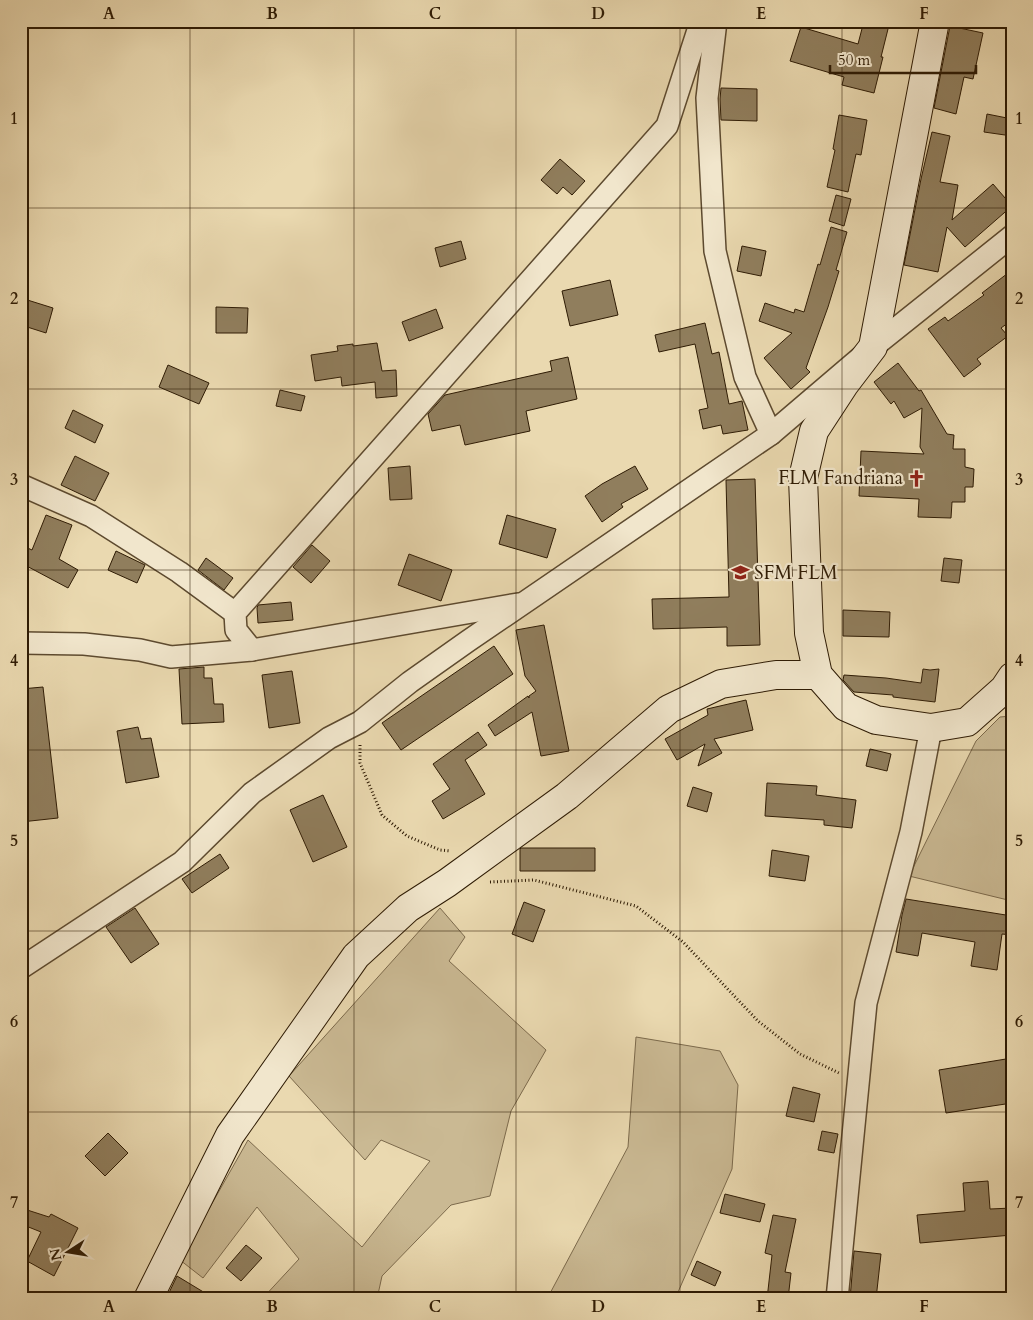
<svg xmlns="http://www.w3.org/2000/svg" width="1033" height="1320" font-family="Cardo,serif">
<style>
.green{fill:#cab993;stroke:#7c6a4c}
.building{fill:#907e5d;stroke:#2e1b04}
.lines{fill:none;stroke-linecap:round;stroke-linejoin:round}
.street-casing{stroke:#5d4a2f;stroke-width:24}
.secondary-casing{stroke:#2e1b04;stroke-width:30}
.path{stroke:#2e1b04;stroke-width:3;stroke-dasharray:1 2.5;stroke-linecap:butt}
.street{stroke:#f1e6cc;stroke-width:21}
.secondary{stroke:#f1e6cc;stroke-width:28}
.grid{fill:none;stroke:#2e1b04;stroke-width:1;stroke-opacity:0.55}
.labels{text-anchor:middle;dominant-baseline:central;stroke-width:4.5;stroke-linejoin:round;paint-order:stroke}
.poi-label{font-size:19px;fill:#2e1b04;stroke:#f1e6cc;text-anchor:end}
.neatline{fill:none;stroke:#2e1b04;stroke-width:2}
.grid-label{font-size:16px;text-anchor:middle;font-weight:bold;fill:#2e1b04}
</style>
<rect width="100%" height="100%" fill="#ead9b0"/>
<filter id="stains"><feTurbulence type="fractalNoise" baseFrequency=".004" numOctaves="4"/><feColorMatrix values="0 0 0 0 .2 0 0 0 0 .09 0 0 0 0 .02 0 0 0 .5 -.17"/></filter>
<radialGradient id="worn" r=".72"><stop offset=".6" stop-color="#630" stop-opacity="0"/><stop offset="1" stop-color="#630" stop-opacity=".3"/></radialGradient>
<!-- green -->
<g class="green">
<path d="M1012 716V901L909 876 976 741 1000 717Z"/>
<path d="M440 908 465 937 449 961 546 1050 511 1111 490 1196 451 1205 382 1276 377 1299H262L299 1259 257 1207 203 1278 180 1260 248 1140 362 1247 430 1161 381 1140 365 1160 289 1076Z"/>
<path d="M636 1037 720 1051 738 1085 732 1169 675 1299H547L628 1147Z"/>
</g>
<!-- building -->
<g class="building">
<path d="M864 21H890L881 57H883L874 93 842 85 844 77 790 61 801 27 858 44Z"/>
<path d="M950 26 983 33 973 79 964 77 956 114 934 108Z"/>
<path d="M721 88 757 89V121L721 120 720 99Z"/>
<path d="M987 114 1012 119V136L984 132Z"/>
<path d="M839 115 867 120 861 155 856 154 848 192 827 187 835 150 833 149Z"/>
<path d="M932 132 950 136 940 182 958 185 952 220 993 184 1012 206 965 247 947 227 938 272 904 265 921 179Z"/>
<path d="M560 159 585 181 572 195 563 187 557 194 541 180Z"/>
<path d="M836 195 851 199 844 226 829 221Z"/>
<path d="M831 227 847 232 836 270 839 271 828 307 806 368 810 372 791 389 764 358 792 333 759 321 765 303 794 313 795 309 804 312 818 264 820 265Z"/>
<path d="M461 241 466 259 440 267 435 248Z"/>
<path d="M742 246 766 251 761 276 737 271Z"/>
<path d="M1012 270V320L1001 328 1008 336 977 359 981 364 964 377 928 329 945 317 948 321 984 295 982 293Z"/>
<path d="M610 280 618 315 570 326 562 291Z"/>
<path d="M21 298 53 308 46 333 21 325Z"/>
<path d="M216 307 248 308 247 333H216Z"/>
<path d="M436 309 443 328 409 341 402 322Z"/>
<path d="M705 323 712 354 719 352 729 404 742 401 748 430 723 434 721 425 703 429 699 410 708 408 695 344 659 352 655 335Z"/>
<path d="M377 343 382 371 396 370 397 396 376 398 375 382 342 386 341 377 315 381 311 355 338 351 337 346 353 344V346Z"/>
<path d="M568 357 577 399 526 411 530 431 465 445 460 425 432 431 428 414 445 395 552 371 550 361Z"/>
<path d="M898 363 919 391 921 390 947 434 954 435 953 449H965V467L974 469 973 487H965V502H952L951 518 918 517 919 499 859 496 861 451 924 454 920 447 922 408 904 418 894 401 891 404 874 382Z"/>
<path d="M168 365 209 383 199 404 159 387Z"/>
<path d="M280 390 305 396 301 411 276 406Z"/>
<path d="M73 410 103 425 95 443 65 428Z"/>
<path d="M75 456 109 473 95 501 61 485Z"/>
<path d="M410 466 412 499 390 500 388 468Z"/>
<path d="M635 466 648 489 621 504 623 507 602 522 585 496 602 484Z"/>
<path d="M755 479 760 645 727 646V627L653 629 652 599 729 597 726 480Z"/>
<path d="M46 515 72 525 59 559 78 570 68 588 21 563V545L32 550Z"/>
<path d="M507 515 556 529 547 558 499 544Z"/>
<path d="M312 545 330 561 311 583 293 567Z"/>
<path d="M116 551 145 565 137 583 108 570Z"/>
<path d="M409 554 452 570 441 601 398 585Z"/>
<path d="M206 558 233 578 224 590 198 570Z"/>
<path d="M944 558 962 560 959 583 941 581Z"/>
<path d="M291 602 293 620 258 623 257 608 258 605Z"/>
<path d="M843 610 890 612 889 637 843 636Z"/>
<path d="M544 625 569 751 541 756 532 712 495 736 488 725 528 696 529 698V696L536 691 525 676 516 630Z"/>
<path d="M494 646 513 674 401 750 382 723Z"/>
<path d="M204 667V678H212L214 704H223L224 722 182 724 179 669Z"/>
<path d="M923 669 930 670 939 669 935 702 893 697V695L854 692 843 680 844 675 886 678 921 683Z"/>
<path d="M292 671 300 723 269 728 262 675Z"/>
<path d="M43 687 58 818 21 822V804L26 803 21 757V689Z"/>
<path d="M746 700 753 730 714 739 722 753 698 766 705 744 677 760 665 739 708 715 707 709Z"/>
<path d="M138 727 141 739 151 738 159 777 126 783 117 731Z"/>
<path d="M478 732 487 745 465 760 485 794 443 819 432 801 450 789 433 764Z"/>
<path d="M870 749 891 754 887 771 866 766Z"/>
<path d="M767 783 817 786 816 795 856 800 852 828 824 825V820L765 816Z"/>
<path d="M693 787 712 793 707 812 687 806Z"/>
<path d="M323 795 347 847 313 862 290 810Z"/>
<path d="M521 848H595V871H520V849Z"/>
<path d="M772 850 809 856 805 881 769 876Z"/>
<path d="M220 854 229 868 192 893 182 879Z"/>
<path d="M906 899 1012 916V935L1002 934 997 970 971 966 975 942 922 933 918 956 896 952 902 915Z"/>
<path d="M524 902 545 910 533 942 512 934Z"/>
<path d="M135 908 159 944 131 963 106 927Z"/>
<path d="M1012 1058V1103L946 1113 939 1070Z"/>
<path d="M793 1087 820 1094 814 1122 786 1116Z"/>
<path d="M822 1131 838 1134 834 1153 818 1150Z"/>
<path d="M108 1133 128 1153 105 1176 85 1156Z"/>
<path d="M988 1181 990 1209 1012 1208V1235L920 1243 917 1215 965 1211 963 1183Z"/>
<path d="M725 1194 765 1204 760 1222 720 1213Z"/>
<path d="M21 1208 49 1217 51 1214 78 1228 54 1276 27 1261 41 1232 21 1224Z"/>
<path d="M773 1215 796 1219 785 1272 791 1273 788 1299H767L772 1255 765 1253Z"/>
<path d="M246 1245 262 1258 241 1281 226 1268Z"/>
<path d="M854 1251 881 1254 876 1299H850Z"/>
<path d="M697 1261 721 1272 715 1286 691 1275Z"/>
<path d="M177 1276 215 1299H166Z"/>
</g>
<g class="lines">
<defs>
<g id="street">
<path d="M716 21 707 98 715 251 745 377 771 434"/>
<path d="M21 485 91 516 179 572 235 613"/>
<path d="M21 643 84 644 140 650 171 657 252 650 518 604"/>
<path d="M252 650 236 630 235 613 667 126 701 21"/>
<path d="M21 968 182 862 252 793 329 738 360 722 410 682 468 641 771 434 873 347 1012 236"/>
<path d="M837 1299 866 1003 911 832 931 728"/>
</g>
<g id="secondary">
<path d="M935 21 873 347 844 385 814 431 803 478 809 633 818 675 846 707 876 720 931 728 967 722 1004 689 1012 677"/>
<path d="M148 1299 230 1135 356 956 408 908 447 883 567 796 669 709 721 684 776 675H818"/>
</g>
</defs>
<!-- street casing -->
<use href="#street" class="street-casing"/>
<!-- secondary casing -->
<use href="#secondary" class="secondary-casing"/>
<!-- path -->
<g class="path">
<path d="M360 745V763L382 815 407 836 440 850 451 851"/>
<path d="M490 882 534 880 636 906 683 942 758 1021 800 1054 841 1074"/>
</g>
<!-- street -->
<use href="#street" class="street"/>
<!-- secondary -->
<use href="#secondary" class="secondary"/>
</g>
<!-- grid -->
<path class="grid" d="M190 21V1299M354 21V1299M516 21V1299M680 21V1299M842 21V1299M21 208H1012M21 389H1012M21 570H1012M21 750H1012M21 931H1012M21 1112H1012"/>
<!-- icons -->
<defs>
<symbol id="church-bare" viewBox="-9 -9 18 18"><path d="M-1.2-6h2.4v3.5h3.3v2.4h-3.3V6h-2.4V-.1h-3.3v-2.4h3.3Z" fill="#8f2418" stroke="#f1e6cc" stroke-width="2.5" paint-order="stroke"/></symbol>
<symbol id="school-bare" viewBox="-9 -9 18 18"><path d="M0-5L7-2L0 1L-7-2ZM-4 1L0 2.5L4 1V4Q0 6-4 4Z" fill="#8f2418" stroke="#f1e6cc" stroke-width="2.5" paint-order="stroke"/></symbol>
</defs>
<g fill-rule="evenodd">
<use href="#church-bare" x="904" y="466" width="25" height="25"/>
<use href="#school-bare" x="728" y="560" width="25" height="25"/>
</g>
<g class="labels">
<!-- poi labels -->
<g class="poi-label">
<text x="903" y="478">FLM Fandriana</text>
<text x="754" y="573" text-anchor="start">SFM FLM</text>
</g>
</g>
<!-- margin -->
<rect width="1033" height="1320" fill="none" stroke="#ead9b0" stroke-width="55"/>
<!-- north arrow -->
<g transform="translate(68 1252) rotate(258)" stroke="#f1e6cc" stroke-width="4" paint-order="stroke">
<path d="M0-4L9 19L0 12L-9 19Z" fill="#2e1b04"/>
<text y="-8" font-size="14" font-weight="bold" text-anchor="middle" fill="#2e1b04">N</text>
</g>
<!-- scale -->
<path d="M830 65v8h146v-8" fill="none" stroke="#2e1b04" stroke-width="2.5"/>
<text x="838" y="65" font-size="15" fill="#2e1b04" stroke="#f1e6cc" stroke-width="4" paint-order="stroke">50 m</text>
<rect x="28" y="28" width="978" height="1264" class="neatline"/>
<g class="grid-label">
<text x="109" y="19">A</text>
<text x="272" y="19">B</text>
<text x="435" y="19">C</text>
<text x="598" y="19">D</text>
<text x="761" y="19">E</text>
<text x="924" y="19">F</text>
<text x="14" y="124">1</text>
<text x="1019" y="124">1</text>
<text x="14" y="304">2</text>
<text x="1019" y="304">2</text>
<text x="14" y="485">3</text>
<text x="1019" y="485">3</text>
<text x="14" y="666">4</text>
<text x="1019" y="666">4</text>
<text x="14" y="846">5</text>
<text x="1019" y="846">5</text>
<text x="14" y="1027">6</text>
<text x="1019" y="1027">6</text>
<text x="14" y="1208">7</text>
<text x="1019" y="1208">7</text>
<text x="109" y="1312">A</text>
<text x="272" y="1312">B</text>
<text x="435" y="1312">C</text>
<text x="598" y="1312">D</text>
<text x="761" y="1312">E</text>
<text x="924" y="1312">F</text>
</g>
<rect width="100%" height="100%" filter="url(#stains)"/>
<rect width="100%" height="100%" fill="url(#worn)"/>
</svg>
